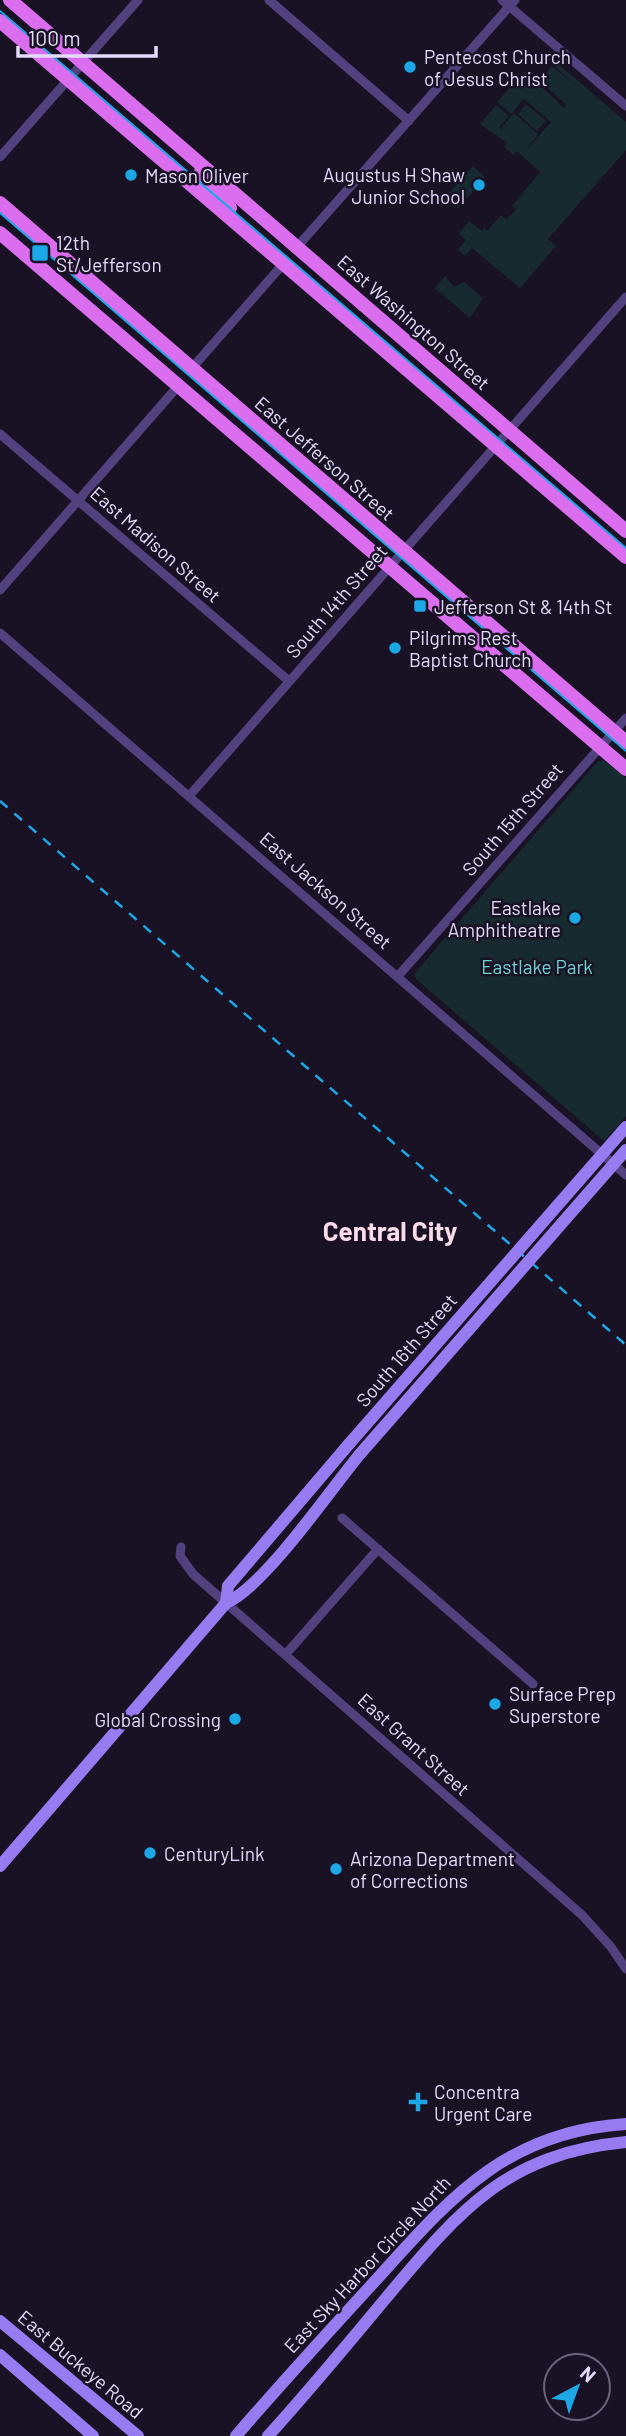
<svg xmlns="http://www.w3.org/2000/svg" width="626" height="2436" font-family="Barlow,sans-serif">
<style>
.green{fill:#162a2f}
.lines{fill:none;stroke-linecap:round;stroke-linejoin:round}
.street{stroke:#51427f;stroke-width:9}
.secondary{stroke:#977cf1;stroke-width:12}
.primary{stroke:#da6eef;stroke-width:14}
.tram{stroke:#1ca7e6;stroke-width:2}
.rail{stroke:#1ca7e6;stroke-width:2.5;stroke-dasharray:10 9;stroke-linecap:butt}
.secondary-bridge{stroke:#977cf1;stroke-width:12}
.poi-dot{fill:#1ca7e6;stroke:#191225;stroke-width:2.5}
.labels{text-anchor:middle;dominant-baseline:central;stroke-width:5;stroke-linejoin:round;paint-order:stroke}
.poi-label{font-size:19px;fill:#e5dbfb;stroke:#191225;text-anchor:start}
.street-label{font-size:19px;fill:#e5dbfb;stroke:#191225}
.park-label{font-size:19px;fill:#6ed4d0;stroke:#191225}
.district-label{font-size:26px;font-weight:bold;fill:#fbdcea;stroke:#191225}
</style>
<rect width="100%" height="100%" fill="#191225"/>
<!-- green -->
<g class="green">
<path d="M556 62 626 122V150L548 239 556 246 520 288 472 248 465 256 458 250 466 240 459 234 469 221 482 231 484 228 487 231 501 215 506 219 516 210 512 206 540 172 517 151 513 155 504 147 507 143 480 124 496 105 509 116 499 127 502 130 501 128 514 113 538 134 526 151 551 122 524 99 511 114 497 102 525 71 564 108 566 104 539 81 552 66 579 88 553 65Z"/>
<path d="M526 104 546 121 537 131 518 114Z"/>
<path d="M473 166 485 177 458 209 445 198Z"/>
<path d="M445 276 454 287 464 282 483 298 470 318 435 288Z"/>
<path d="M598 761H605L626 778V1116L604 1141 416 979 414 974Z"/>
</g>
<g class="lines">
<!-- street -->
<g class="street">
<path d="M269 0 409 121"/>
<path d="M502 0 626 106"/>
<path d="M0 157 138 0"/>
<path d="M297 247 515 0"/>
<path d="M192 368 284 263"/>
<path d="M0 434 289 681"/>
<path d="M0 590 179 385"/>
<path d="M0 633 626 1175"/>
<path d="M190 795 626 297"/>
<path d="M398 976 626 718"/>
<path d="M342 1518 533 1684"/>
<path d="M181 1547 180 1556 193 1574 582 1915 611 1947 626 1969"/>
<path d="M286 1654 378 1549"/>
</g>
<!-- secondary -->
<g class="secondary">
<path d="M226 1603 228 1586 349 1444"/>
<path d="M0 1866 226 1603C265 1586 330 1490 360 1454"/>
<path d="M0 2321 138 2436"/>
<path d="M0 2355 93 2436"/>
<path d="M236 2436C278 2387 321 2340 365 2292 444 2206 499 2132 626 2124"/>
<path d="M268 2436C309 2391 347 2345 386 2298 459 2211 505 2154 626 2142"/>
</g>
<!-- primary -->
<g class="primary">
<path d="M10 0 626 531"/>
<path d="M0 21 626 557"/>
<path d="M201 172 230 208"/>
<path d="M0 203 626 742"/>
<path d="M0 233 626 769"/>
</g>
<!-- tram -->
<g class="tram">
<path d="M0 11 626 548"/>
<path d="M0 213 626 751"/>
</g>
<!-- rail -->
<path class="rail" d="M0 801 626 1345"/>
<!-- secondary-bridge -->
<g class="secondary-bridge">
<path d="M349 1444 626 1127"/>
<path d="M360 1454 626 1150"/>
</g>
</g>
<!-- markers -->
<g class="poi-dot">
<circle cx="410" cy="67" r="7"/>
<circle cx="131" cy="175" r="7"/>
<circle cx="479" cy="185" r="7"/>
<rect x="31" y="244" width="18" height="18" rx="3.5"/>
<rect x="413" y="599" width="14" height="14" rx="3.5"/>
<circle cx="395" cy="648" r="7"/>
<circle cx="575" cy="918" r="7"/>
<circle cx="495" cy="1704" r="7"/>
<circle cx="235" cy="1719" r="7"/>
<circle cx="150" cy="1853" r="7"/>
<circle cx="336" cy="1869" r="7"/>
<path d="M414.5 2091.5h7v7h7v7h-7v7h-7v-7h-7v-7h7z"/>
</g>
<g class="labels">
<!-- poi labels -->
<g class="poi-label">
<text x="424" y="56">Pentecost Church<tspan x="424" dy="22">of Jesus Christ</tspan></text>
<text x="465" y="174" text-anchor="end">Augustus H Shaw<tspan x="465" dy="22">Junior School</tspan></text>
<text x="145" y="175">Mason Oliver</text>
<text x="56" y="242">12th<tspan x="56" dy="22">St/Jefferson</tspan></text>
<text x="434" y="606">Jefferson St &amp; 14th St</text>
<text x="409" y="637">Pilgrims Rest<tspan x="409" dy="22">Baptist Church</tspan></text>
<text x="561" y="907" text-anchor="end">Eastlake<tspan x="561" dy="22">Amphitheatre</tspan></text>
<text x="509" y="1693">Surface Prep<tspan x="509" dy="22">Superstore</tspan></text>
<text x="221" y="1719" text-anchor="end">Global Crossing</text>
<text x="164" y="1853">CenturyLink</text>
<text x="350" y="1858">Arizona Department<tspan x="350" dy="22">of Corrections</tspan></text>
<text x="434" y="2091">Concentra<tspan x="434" dy="22">Urgent Care</tspan></text>
</g>
<!-- street labels -->
<g class="street-label">
<text transform="translate(414 322) rotate(41)">East Washington Street</text>
<text transform="translate(325 458) rotate(41)">East Jefferson Street</text>
<text transform="translate(156 544) rotate(41)">East Madison Street</text>
<text transform="translate(336 601) rotate(-49)">South 14th Street</text>
<text transform="translate(512 819) rotate(-49)">South 15th Street</text>
<text transform="translate(326 890) rotate(41)">East Jackson Street</text>
<text transform="translate(406 1350) rotate(-49)">South 16th Street</text>
<text transform="translate(414 1744) rotate(42)">East Grant Street</text>
<text transform="translate(367 2264) rotate(-47)">East Sky Harbor Circle North</text>
<text transform="translate(81 2364) rotate(40)">East Buckeye Road</text>
</g>
<!-- park labels -->
<g class="park-label">
<text x="537" y="966">Eastlake Park</text>
</g>
<!-- district labels -->
<g class="district-label">
<text x="390" y="1230">Central City</text>
</g>
</g>
<!-- north arrow -->
<g transform="translate(577 2387) rotate(41)"><circle r="33" fill="#191225" stroke="#6b627b" stroke-width="2"/>
<path d="M0-5L12 26L0 18L-12 26Z" fill="#1ca7e6"/>
<text y="-10" font-size="19" font-weight="bold" text-anchor="middle" fill="#e5dbfb">N</text>
</g>
<!-- scale -->
<path d="M18 46v10h138v-10" fill="none" stroke="#e5dbfb" stroke-width="3.5"/>
<text x="28" y="46" font-size="21" fill="#e5dbfb" stroke="#191225" stroke-width="5" paint-order="stroke">100 m</text>
</svg>
